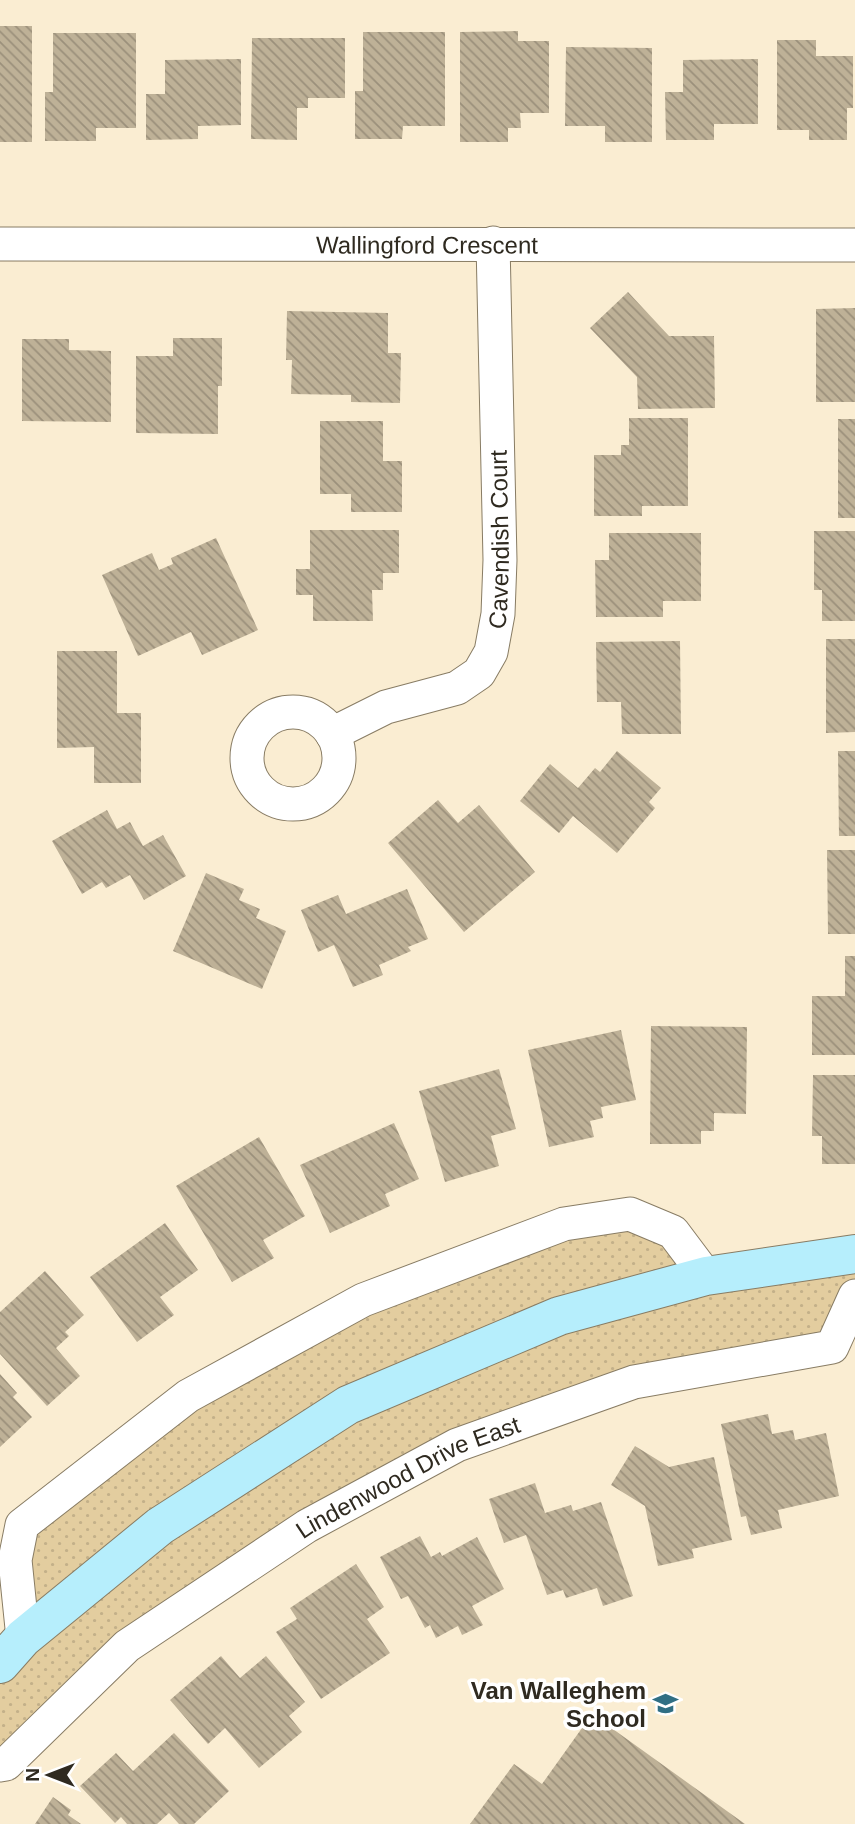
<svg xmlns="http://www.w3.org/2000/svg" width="855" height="1824" font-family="Arial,sans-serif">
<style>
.grass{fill:url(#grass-dots)}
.building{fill:url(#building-back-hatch)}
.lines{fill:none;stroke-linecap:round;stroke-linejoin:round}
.street-casing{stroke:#887c64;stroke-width:35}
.secondary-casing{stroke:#887c64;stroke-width:40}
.street{stroke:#fff;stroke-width:33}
.secondary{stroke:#b6eefc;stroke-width:38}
.labels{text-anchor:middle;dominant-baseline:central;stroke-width:7;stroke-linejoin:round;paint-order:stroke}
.street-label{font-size:24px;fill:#2f2a20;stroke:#fff}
.poi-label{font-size:24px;font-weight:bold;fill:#2f2a20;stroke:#fff;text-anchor:end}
</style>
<defs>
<pattern id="grass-dots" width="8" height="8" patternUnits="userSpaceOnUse" patternTransform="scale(1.75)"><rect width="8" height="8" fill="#e3cd9f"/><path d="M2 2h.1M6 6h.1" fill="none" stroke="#c3b089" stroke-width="1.8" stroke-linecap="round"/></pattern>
<pattern id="building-back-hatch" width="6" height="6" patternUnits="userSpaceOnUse" patternTransform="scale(1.75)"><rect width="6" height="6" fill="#beb197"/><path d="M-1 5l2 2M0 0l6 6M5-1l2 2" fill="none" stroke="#9b907b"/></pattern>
</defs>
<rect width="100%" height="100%" fill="#faedd2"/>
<!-- grass -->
<path class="grass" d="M630 1214 706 1276 855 1254V1296L832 1347 634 1382 307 1526 0 1765V1664L22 1525 363 1300Z"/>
<!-- building -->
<g class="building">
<rect x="0" y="26" width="32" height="116"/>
<path d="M518 31V41H549V113H520L521 128H508V142H460V32Z"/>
<path d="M363 32H445V126H403L402 139H355V91H363Z"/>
<path d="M53 33H136V128H96V141H45V92H53Z"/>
<path d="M252 38H345V98H308V108H297V140L251 139Z"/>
<path d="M777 40H816V56H853V108H847V140H809V130H777Z"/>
<path d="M566 47 652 48V142H605V126H565Z"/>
<path d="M241 59V125L198 126V139L146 140V94H165V60Z"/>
<path d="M758 59V124H714V140H666L665 92H683V60Z"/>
<path d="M628 292 669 336H714L715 408 638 409 637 377 590 328Z"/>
<path d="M855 308V402H816V309Z"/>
<path d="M287 311 388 313V353H401L400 403 351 402V395L291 394 292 360H286Z"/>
<path d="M173 338H222V386H218V434L136 433V356H173Z"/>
<path d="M22 339H69V350L111 351V422L22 421Z"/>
<path d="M629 418H688V506H642V516H594V455H621V445H629Z"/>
<rect x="838" y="419" width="17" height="99"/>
<path d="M320 421H383V461H402V512H351V494H320Z"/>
<path d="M310 530H399V573H383V590H372L373 621H313V595H296V569H310Z"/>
<path d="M814 531H855V621H822V590H814Z"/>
<path d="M609 533H701V601H663V617H596L595 560H609Z"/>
<path d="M216 538 258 630 202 655 191 632 138 656 102 575 152 553 159 570 173 564 171 558Z"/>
<path d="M826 639H855V732L826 733Z"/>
<path d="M680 641 681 734H622L621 702H597L596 642Z"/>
<path d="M57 651H117V713H141V783H94V747L57 748Z"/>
<path d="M617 751 661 788 649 802 655 808 617 853 573 816 559 833 520 801 550 764 578 788 595 768 600 772Z"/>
<path d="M838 751H855V836H839Z"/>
<path d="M438 800 458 823 479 805 535 872 464 932 388 843Z"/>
<path d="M107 810 117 829 130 822 143 846 163 835 186 876 144 900 130 875 106 888 102 882 82 894 52 841Z"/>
<path d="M827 850H855V934H828Z"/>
<path d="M206 873 244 889 239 900 260 909 256 918 286 931 262 989 173 951Z"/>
<path d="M407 889 428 939 408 947 411 951 379 965 383 975 353 987 334 945 318 952 301 910 338 895 346 914Z"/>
<path d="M845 956H855V1055H812V996H845Z"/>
<path d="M651 1026 747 1027 746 1114 714 1113V1131H701V1144H650Z"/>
<path d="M621 1030 636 1100 601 1107 603 1118 590 1121 594 1137 549 1147 528 1050Z"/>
<path d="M499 1069 516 1129 491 1136 499 1166 445 1182 419 1091Z"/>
<path d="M813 1075H855V1164H822V1136H812Z"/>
<path d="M394 1123 419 1179 385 1194 390 1206 330 1233 300 1165Z"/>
<path d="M259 1137 305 1216 263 1240 274 1258 232 1282 176 1186Z"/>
<path d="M165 1223 198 1270 160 1297 174 1315 137 1342 90 1277Z"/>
<path d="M45 1271 84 1315 65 1332 69 1336 56 1348 80 1376 47 1406 0 1354V1312Z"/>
<path d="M0 1374 17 1393 13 1397 32 1417 0 1447Z"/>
<path d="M768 1414 772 1434 793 1430 795 1440 826 1433 839 1496 778 1510 782 1528 751 1535 746 1516 741 1517 721 1424Z"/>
<path d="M635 1446 669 1467 714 1457 732 1540 692 1549 694 1558 658 1566 645 1506 611 1485Z"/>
<path d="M535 1483 545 1513 571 1505 573 1511 601 1502 633 1596 603 1606 597 1588 566 1598 563 1590 547 1595 526 1535 504 1543 489 1499Z"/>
<path d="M420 1536 431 1557 440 1552 442 1556 477 1537 504 1589 472 1606 483 1625 462 1635 458 1626 436 1638 430 1625 425 1628 408 1596 401 1599 380 1557Z"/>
<path d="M356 1564 384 1607 367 1619 390 1653 321 1699 276 1632 297 1619 290 1608Z"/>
<path d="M221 1656 240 1678 266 1656 305 1702 289 1716 302 1732 259 1768 225 1728 208 1744 170 1700Z"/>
<path d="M592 1714 745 1824H470L514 1764 542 1784Z"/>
<path d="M174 1733 229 1791 194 1824H179L169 1813 157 1824H127L121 1817 115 1823 80 1786 116 1753 133 1771Z"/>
<path d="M53 1797 71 1810 68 1815 81 1824H35Z"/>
</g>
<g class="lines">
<defs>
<g id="street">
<path id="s1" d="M0 244 855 245"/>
<circle cx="293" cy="758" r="46"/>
<path id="s2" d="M332 734 386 707 457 688 479 673 491 652 498 614 500 560 493 243"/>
<path d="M23 1638 15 1560 22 1525 188 1396 363 1300 564 1224 630 1214 673 1232 706 1276"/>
<path id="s3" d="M0 1765 6 1764 127 1646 307 1526 457 1445 634 1382 832 1347 855 1296"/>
</g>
<path id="secondary" d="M0 1664 23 1638 160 1526 348 1405 559 1316 706 1276 855 1254"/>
</defs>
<!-- street casing -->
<use href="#street" class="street-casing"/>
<!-- secondary casing -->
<use href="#secondary" class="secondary-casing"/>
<!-- street -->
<use href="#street" class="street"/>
<!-- secondary -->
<use href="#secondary" class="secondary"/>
</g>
<!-- icons -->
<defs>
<symbol id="school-bare" viewBox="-9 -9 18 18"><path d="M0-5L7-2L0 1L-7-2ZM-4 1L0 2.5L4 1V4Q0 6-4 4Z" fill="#306f84" stroke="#fff" stroke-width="2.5" paint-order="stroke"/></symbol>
</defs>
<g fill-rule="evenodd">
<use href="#school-bare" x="648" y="1686" width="35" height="35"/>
</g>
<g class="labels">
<!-- street labels -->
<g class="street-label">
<text stroke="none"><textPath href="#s1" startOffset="427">Wallingford Crescent</textPath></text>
<text stroke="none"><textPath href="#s2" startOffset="298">Cavendish Court</textPath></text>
<text stroke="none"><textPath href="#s3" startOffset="504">Lindenwood Drive East</textPath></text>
</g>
<!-- poi labels -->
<g class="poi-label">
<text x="646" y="1690">Van Walleghem<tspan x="646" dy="28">School</tspan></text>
</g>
</g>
<!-- north arrow -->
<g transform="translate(49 1775) rotate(270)" stroke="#ffffff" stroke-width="5" paint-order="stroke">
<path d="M0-5L12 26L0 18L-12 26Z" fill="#2f2a20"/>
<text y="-10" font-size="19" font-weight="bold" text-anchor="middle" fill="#2f2a20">N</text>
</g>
</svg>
